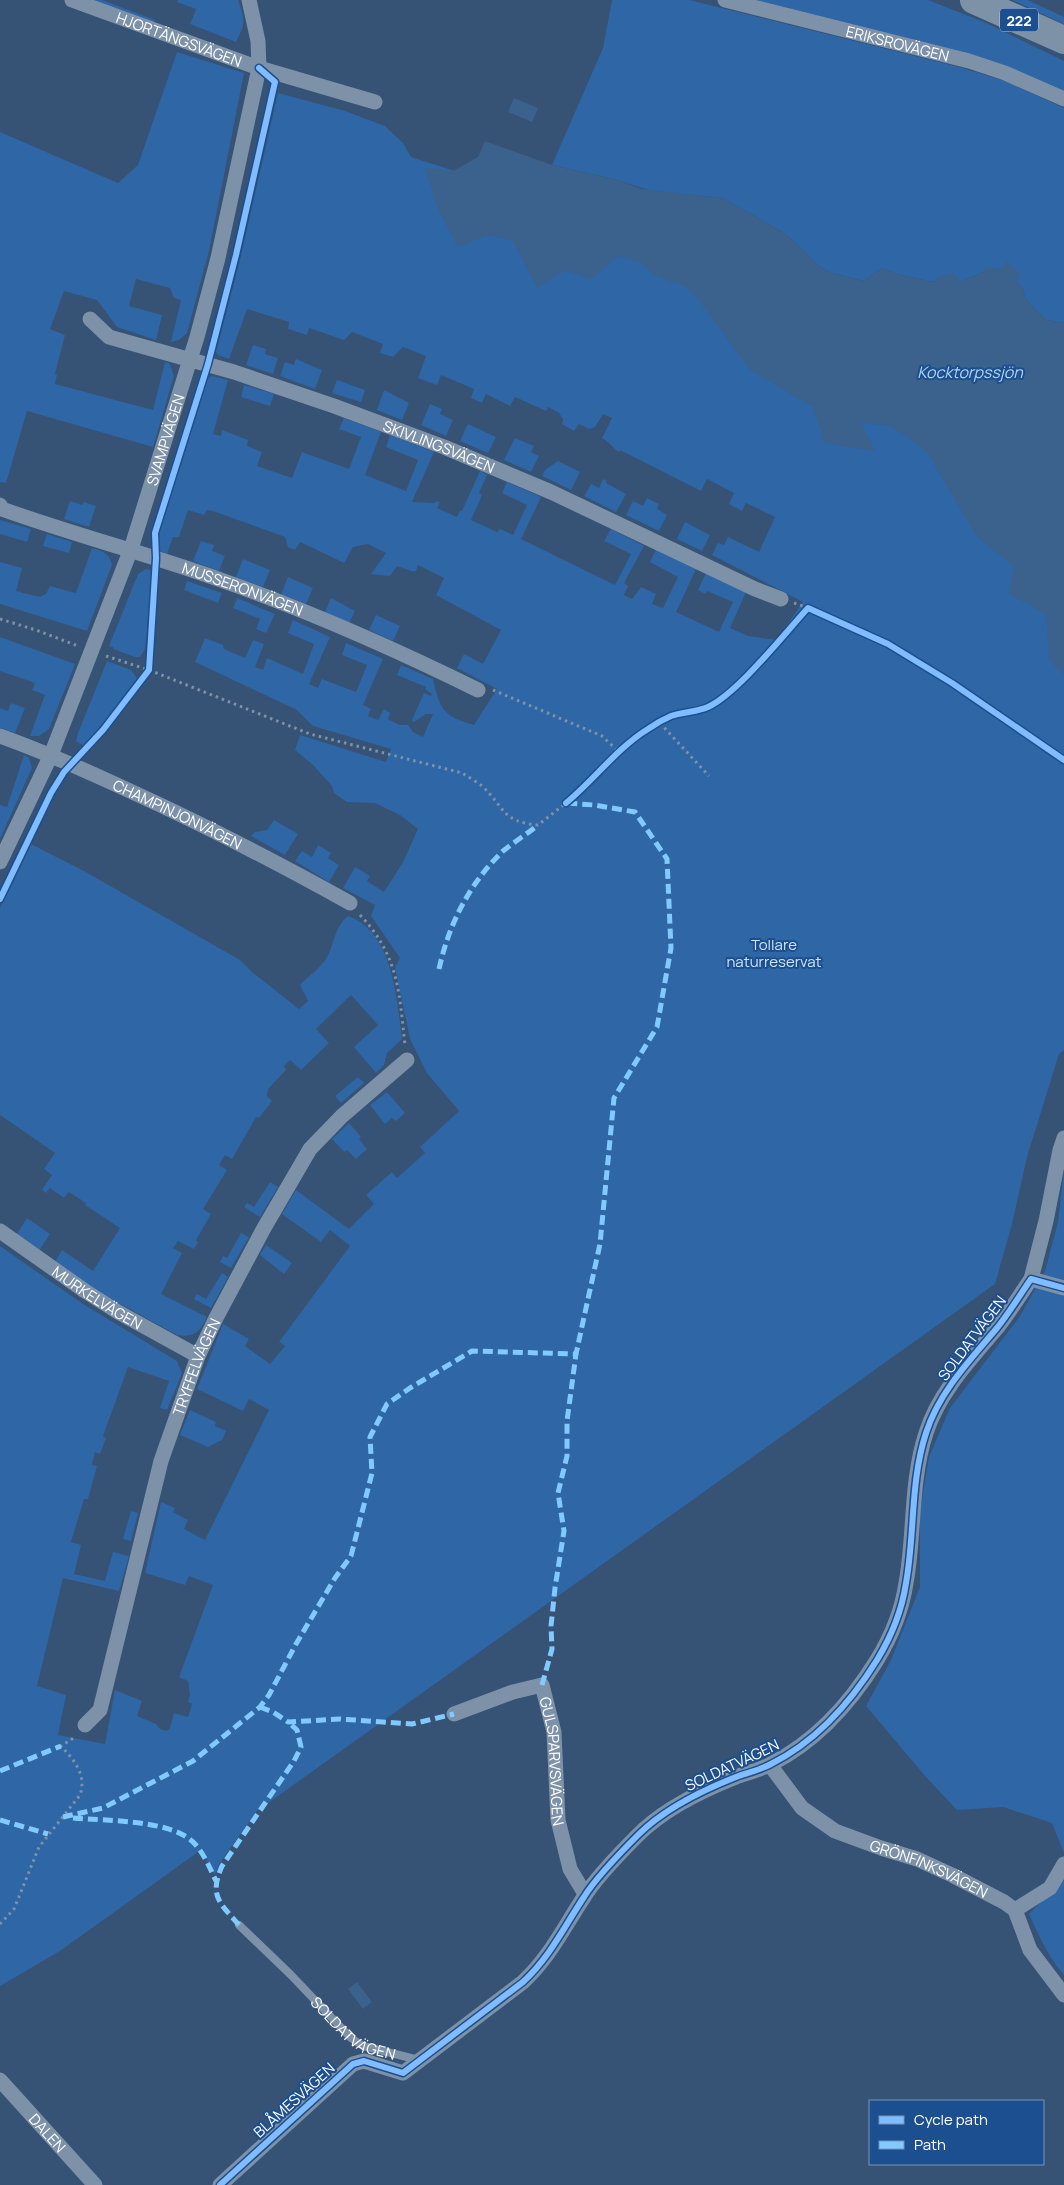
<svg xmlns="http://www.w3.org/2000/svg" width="1064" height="2185" font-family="Manrope,sans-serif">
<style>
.green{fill:#2f66a5}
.water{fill:#3b618d}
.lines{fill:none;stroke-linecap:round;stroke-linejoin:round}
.path{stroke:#7d92a8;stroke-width:3;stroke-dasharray:2.5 4;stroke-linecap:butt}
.lane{stroke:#7d92a8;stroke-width:8}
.street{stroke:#7d92a8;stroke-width:15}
.highway{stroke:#7e92a7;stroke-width:28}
.quiet{stroke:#80caff;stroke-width:5;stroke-dasharray:10 5;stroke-linecap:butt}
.cycleway-casing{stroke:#1b4f8f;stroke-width:9}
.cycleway{stroke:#80bcff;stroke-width:6}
.labels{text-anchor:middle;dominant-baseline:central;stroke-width:4;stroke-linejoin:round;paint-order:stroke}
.shield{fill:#1b4f8f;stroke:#bbcadd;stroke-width:1}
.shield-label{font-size:14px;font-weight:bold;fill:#fff}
.street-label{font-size:15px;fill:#fff;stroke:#1b4f8f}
.park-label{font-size:15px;fill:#cfe3fa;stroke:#1b4f8f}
.water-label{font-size:16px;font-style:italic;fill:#b5d3f5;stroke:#1b4f8f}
</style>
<rect width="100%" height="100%" fill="#365274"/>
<!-- green -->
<g class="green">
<path d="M91 0H102L155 20 154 23Z"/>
<path d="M178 0H238C245 20 246 23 236 42L190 24 196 9 177 2Z"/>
<path d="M612 0H689L959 67 1005 81 1064 108V323L1046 320 1025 299 1023 288 999 269 983 272 960 282 942 276 932 282 897 274 882 268 864 281 831 273 819 266 798 245 784 233 723 198 651 191 617 180 552 165 603 48Z"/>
<path d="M755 0H928L984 22 1064 61V92Z"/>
<path d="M1012 0H1028L1064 17V24Z"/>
<path d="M177 52 244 73 209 251 187 333 179 340 171 342 181 300 174 298 170 288 136 279 129 306 162 315 156 340 117 327 97 300 64 291 50 329 65 335 55 374 57 375 55 384 153 410 165 362 170 364 174 376 153 447 27 411 6 483 0 482V132L118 183 138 165Z"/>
<path d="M278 93 345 111 385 126 403 143 411 157 1064 366V1050L1059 1054 1027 1157 1012 1224 995 1284 257 1811 219 1864 215 1875 201 1850 60 1951 0 1986V1246L83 1304 177 1361 182 1373 167 1410 160 1408 169 1381 128 1367 103 1436 106 1438 100 1454 95 1452 92 1465 97 1466 88 1499H84L71 1542 81 1545 74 1574 105 1581 113 1552 129 1556 119 1591 63 1578 37 1686 66 1695 58 1735 105 1744 115 1690 142 1701 137 1716 156 1724 160 1729 166 1731 170 1728 174 1713 188 1717 192 1704 188 1702 190 1695 188 1681 179 1677 213 1585 189 1576 185 1585 145 1573 161 1502 175 1508 173 1512 188 1520 184 1529 205 1540 269 1410 249 1399 243 1411 197 1389 223 1324 249 1339 245 1346 270 1364 285 1346 279 1342 350 1246 330 1230 321 1242 282 1214 296 1190 349 1229 374 1204 366 1195 392 1172 397 1178 425 1153 420 1147 459 1111 427 1073 410 1039 395 967 400 958 371 916 375 905 343 888 355 867 370 876 367 881 384 892 403 862 418 829 400 815 375 803 347 802 334 793 332 786 313 765 295 750 300 735 386 762 391 749 313 726 297 710 195 662 205 638 223 645 224 649 245 658 253 640 264 644 255 667 263 670 267 658 303 674 314 644 288 633 293 620 330 637 309 684 318 688 322 679 356 692 367 665 342 655 346 643 383 659 363 705 371 709 368 716 378 720 384 709 390 713 388 719 399 725H408L413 732 423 737 433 714H426L414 722 412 720 424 693 431 696 432 694 425 689 426 687 397 675 401 665 433 679C440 710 443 716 474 725L497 689 457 668 464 654 483 664 501 630 436 595 444 578 418 565 416 571H411L397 566 390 576 371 574 386 553 368 544 353 547 344 563 300 542 295 550 288 547 285 537 213 511 207 510 204 515 188 510 179 537H173L167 554 160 551 158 535 206 380 212 376 228 380 213 434 221 436 222 430 248 440 247 446 262 452 257 466 292 478 302 452 349 469 361 437 339 429 344 418 381 432 365 475 406 491 418 460 386 447 390 435 434 452 412 502 434 503 436 501 440 502 437 508 457 517 460 511H462L480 471 487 475 479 493 482 495 471 520 497 532 500 529 513 535 527 505 502 493 507 482 541 497 521 539 615 585 631 554 604 541 611 529 644 546 624 583 628 586 624 595 632 599 641 587 656 594 652 604 663 608 678 577 650 562 656 549 696 569 676 612 719 632 733 602 707 591 705 594 698 590 706 573 746 592 730 628 748 636 776 640 803 602 712 555 718 543 724 545 728 537 759 552 775 517 746 503 742 511 729 504 734 493 707 479 701 491 620 450 619 452C612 448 611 443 602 438L612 418 603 414 595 427 589 429 579 424 574 431 562 424 563 419 559 413 548 407 546 411 515 397 510 406 486 394 482 403 471 398 474 389 441 375 437 385 418 378 426 356 403 347 393 357 380 353 383 344 352 332 344 340 309 328 307 335 288 329 289 322 247 309 229 359 218 355 216 352 240 260Z"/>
<path d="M253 345 266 349 265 354 278 358 273 374 246 365Z"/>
<path d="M296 359 322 370 315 389 280 376 285 362 294 365Z"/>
<path d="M337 380 365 390 361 402 332 393Z"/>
<path d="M244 385 274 394 270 406 241 397Z"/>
<path d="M384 390 409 403 402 420 377 410Z"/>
<path d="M430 404 442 409 440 414 453 420 446 436 421 425Z"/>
<path d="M468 424 496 437 488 453 460 441Z"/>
<path d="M515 438 534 446 531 452 539 456 531 472 504 460Z"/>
<path d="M558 461 580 472 571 490 542 476 545 470Z"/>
<path d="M603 479 607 481 606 483 626 494 616 512 584 496 591 484 599 488Z"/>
<path d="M647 498 659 504 657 509 667 515 659 531 626 515 633 501 643 506Z"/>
<path d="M70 501 82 505 84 502 96 506 89 527 64 519Z"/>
<path d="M0 520 31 529 27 542 0 534Z"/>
<path d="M685 522 710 535 702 551 677 539Z"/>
<path d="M47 534 72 542 69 553 43 546Z"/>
<path d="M201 541 214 545 212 551 225 556 219 571 193 561Z"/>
<path d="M92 548C102 551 110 553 112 565L87 631 0 604V562L22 568 16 591 40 597 46 594 50 586 76 593Z"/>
<path d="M243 559 270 570 263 587 236 577Z"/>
<path d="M146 569 151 570 153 574 145 649 140 657H135L113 649V647L109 646 138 574Z"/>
<path d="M288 577 313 588 306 604 281 594Z"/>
<path d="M187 581 222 593 218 603 184 590Z"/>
<path d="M237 598 275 614 266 633 256 629 260 619 233 608Z"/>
<path d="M331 598 355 611 349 623 325 612Z"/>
<path d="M376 615 400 626 393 641 369 630Z"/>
<path d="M0 637 75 664 49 729 39 736H30L45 695 32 690 35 683 0 671Z"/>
<path d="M107 661 131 670 138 680 84 746 76 741 78 733Z"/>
<path d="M11 703 25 708 15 733 0 728V708L8 711Z"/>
<path d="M24 755 29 758 32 768 0 839V805L7 807Z"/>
<path d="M274 820 298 834 285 855 251 836 255 832 267 830Z"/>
<path d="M31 844 84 871 240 960 252 972 299 1009 308 1001 300 985C309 975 320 969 327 957 335 942 334 928 348 916 393 931 397 1000 402 1039L387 1053 384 1065 376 1073 354 1047 378 1025 351 995 316 1029 329 1043 301 1070 290 1060 284 1066 286 1070 268 1089 267 1096 272 1101 259 1118 256 1117 232 1159 225 1155 219 1165 227 1170 203 1209 211 1214 196 1240 198 1242 194 1249 178 1241 173 1248 182 1253 161 1294 207 1317C201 1331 194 1338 177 1335L84 1284 54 1264 62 1250 93 1271 120 1228 85 1205 86 1203 69 1192 64 1198 50 1188 46 1193 42 1190 52 1175 44 1169 55 1153 0 1115V908Z"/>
<path d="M318 845 331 853 328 858 339 865 329 882 295 861 302 851 312 857Z"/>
<path d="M358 1077 364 1083 341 1103 335 1096Z"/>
<path d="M387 1092 405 1113 396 1121 392 1118 385 1124 370 1105Z"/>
<path d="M349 1123 361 1137 359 1139 367 1149 356 1159 347 1150 344 1152 332 1139Z"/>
<path d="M1064 1170V1853L1052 1823 1003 1807 957 1810 925 1776 866 1706 891 1660 920 1587V1511L929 1457 950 1408 1020 1316 1045 1271 1058 1222Z"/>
<path d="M270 1182 278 1187 260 1217 244 1207 247 1203 254 1207Z"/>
<path d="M27 1218 50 1234 39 1251 16 1235Z"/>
<path d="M241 1233 249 1237 231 1268 220 1262 223 1256 227 1258Z"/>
<path d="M266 1245 292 1263 284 1274 260 1255Z"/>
<path d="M222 1273 228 1277 211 1308 194 1299 197 1294 206 1299Z"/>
<path d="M190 1410 216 1422 215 1426 226 1431 222 1440 208 1447 180 1435Z"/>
<path d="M131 1511 138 1513 131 1541 123 1539Z"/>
<path d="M1064 1880V1975C1048 1957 1039 1936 1029 1914Z"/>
</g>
<!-- water -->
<g class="water">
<path d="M514 98 538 108 532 122 508 112Z"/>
<path d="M485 141 552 165 617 180 642 189 723 198 784 233 798 245 819 266 831 273 864 281 882 268 897 274 932 282 942 276 954 273 960 282 983 272 987 267 999 269 1008 262 1019 273 1017 282 1023 288 1025 299 1046 320 1064 323V675L1049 660 1046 614 1009 594 1014 566 977 537 927 452 891 426 861 423 875 451 825 443 813 407 749 369 702 304 684 286 656 276 639 262 619 256 591 279 565 270 537 288 513 241 488 235 458 247 437 207 425 168 453 171 478 157Z"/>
<path d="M357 1982 372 2002 363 2009 348 1989Z"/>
</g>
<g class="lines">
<!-- path -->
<g class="path">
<path d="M794 603 808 608"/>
<path d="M0 619 36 630 78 646"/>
<path d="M106 656 149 670 310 734 462 773C468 777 476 781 482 786 505 807 501 822 538 825L566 803"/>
<path d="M493 690 602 736 619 752"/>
<path d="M660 723 709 776"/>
<path d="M360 915C399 956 399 992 405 1045"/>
<path d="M0 1924 14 1909 39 1847 80 1795C87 1775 74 1760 61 1746L75 1737"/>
</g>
<!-- lane -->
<path class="lane" id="s1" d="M239 1925 291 1975 351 2038 363 2046 419 2060"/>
<!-- street -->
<g class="street">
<path id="s2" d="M72 0 259 68 375 102"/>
<path id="s3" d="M725 0 969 61 1005 73 1064 99"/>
<path id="s4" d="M90 319 109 337 234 372 334 406 444 447 551 492 755 589 781 599"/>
<path id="s5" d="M0 505 2 509C74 535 149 554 221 580 309 611 395 649 478 690"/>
<path id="s6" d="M0 736C45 752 87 771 130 791 205 825 278 863 350 903"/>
<path id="s7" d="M0 862 51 755 131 549 197 337 218 258 259 68 258 41 249 0"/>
<path id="s8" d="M0 1231 85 1291 118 1312 198 1356"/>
<path d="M1031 1279 1046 1221 1060 1150 1064 1138"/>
<path id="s9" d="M454 1714 513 1692 542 1685 554 1732 558 1820 570 1869 585 1894"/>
<path id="s10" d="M85 1725 100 1710 161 1461 198 1356 216 1318 264 1228 310 1149 342 1116 407 1060"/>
<path id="s11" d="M770 1765 802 1808 835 1831 881 1848 917 1859 952 1875 1004 1902 1015 1910 1030 1950 1064 1995"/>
<path d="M1015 1910 1050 1888 1064 1864"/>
<path id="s12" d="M0 2080 95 2185"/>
<path d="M220 2185 353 2064 364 2061 403 2073 523 1982C550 1957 564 1927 584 1897 595 1879 623 1850 638 1835 664 1809 703 1790 736 1777 747 1773 760 1770 771 1764 815 1742 851 1702 877 1660 891 1637 902 1610 906 1583 915 1534 910 1482 926 1433 939 1392 970 1360 997 1328 1009 1313 1020 1295 1031 1279L1064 1288"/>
</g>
<!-- highway -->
<path class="highway" d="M974 0 1064 40"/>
<!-- quiet -->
<g class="quiet">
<path d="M439 969C449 924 469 884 503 851 514 842 527 834 538 825"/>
<path d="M542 1685 552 1649 551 1626 555 1588 564 1531 558 1493 567 1456V1421L576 1354"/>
<path d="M260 1707 273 1712 288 1722 340 1719 412 1724 454 1714"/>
<path d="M0 1771 61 1746"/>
<path d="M63 1817 103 1808 193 1761 260 1707 269 1695 296 1644 335 1578 351 1556 372 1473 370 1437 387 1404 410 1388 472 1351 576 1354 600 1244 614 1098 657 1027 671 948 667 859 635 812 594 805 566 803"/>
<path d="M73 1818C105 1821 173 1819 195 1844 204 1854 210 1868 216 1881"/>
<path d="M0 1820 48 1834"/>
<path d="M239 1925C219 1902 209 1896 222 1866L294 1761 301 1747 297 1730 288 1722"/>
</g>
<defs>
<g id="cycleway">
<path d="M566 803C594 780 617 748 648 729 655 724 664 719 671 716 683 712 697 712 708 707 738 693 784 634 808 608L888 644 952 683 1064 760"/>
<path d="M0 899 51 793 64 772 103 730 149 670 156 558 155 533 208 364 236 255 275 82 259 68"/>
<path d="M220 2185 353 2064 364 2061 403 2073 523 1982C550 1957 564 1927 584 1897 595 1879 623 1850 638 1835 664 1809 703 1790 736 1777 747 1773 760 1770 771 1764 815 1742 851 1702 877 1660 891 1637 902 1610 906 1583 915 1534 910 1482 926 1433 939 1392 970 1360 997 1328 1009 1313 1020 1295 1031 1279L1064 1288"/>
</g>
</defs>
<!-- cycleway casing -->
<use href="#cycleway" class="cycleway-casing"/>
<!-- cycleway -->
<use href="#cycleway" class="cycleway"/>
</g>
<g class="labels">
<!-- shield labels -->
<rect class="shield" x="1000" y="8.5" width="38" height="23" rx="4"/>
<g class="shield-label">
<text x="1019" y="20">222</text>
</g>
<!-- street labels -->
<g class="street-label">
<text stroke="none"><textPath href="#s2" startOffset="114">HJORTÄNGSVÄGEN</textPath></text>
<text stroke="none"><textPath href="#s3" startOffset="178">ERIKSROVÄGEN</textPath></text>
<text stroke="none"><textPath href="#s7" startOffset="454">SVAMPVÄGEN</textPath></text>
<text stroke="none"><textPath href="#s4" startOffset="374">SKIVLINGSVÄGEN</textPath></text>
<text stroke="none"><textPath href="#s5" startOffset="258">MUSSERONVÄGEN</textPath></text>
<text stroke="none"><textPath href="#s6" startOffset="194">CHAMPINJONVÄGEN</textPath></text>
<text stroke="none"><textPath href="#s8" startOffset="118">MURKELVÄGEN</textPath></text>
<text transform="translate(972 1338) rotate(-53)">SOLDATVÄGEN</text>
<text stroke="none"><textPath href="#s10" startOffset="378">TRYFFELVÄGEN</textPath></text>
<text stroke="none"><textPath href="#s9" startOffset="170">GULSPARVSVÄGEN</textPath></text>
<text transform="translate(732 1765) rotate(-25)">SOLDATVÄGEN</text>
<text stroke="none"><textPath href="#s11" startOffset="195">GRÖNFINKSVÄGEN</textPath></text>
<text stroke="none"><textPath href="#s1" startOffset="156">SOLDATVÄGEN</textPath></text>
<text transform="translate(294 2100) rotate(-42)">BLÅMESVÄGEN</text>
<text stroke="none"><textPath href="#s12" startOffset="71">DALEN</textPath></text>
</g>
<!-- park labels -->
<g class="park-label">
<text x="774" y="944">Tollare<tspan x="774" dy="17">naturreservat</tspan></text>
</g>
<!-- water labels -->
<g class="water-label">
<text x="970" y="372">Kocktorpssjön</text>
</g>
</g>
<!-- legend -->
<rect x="869" y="2100" width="175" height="65" fill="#1b4f8f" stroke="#7695bc"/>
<rect x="879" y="2116" width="25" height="8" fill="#80bcff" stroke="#7695bc"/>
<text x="914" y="2125" font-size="15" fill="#ffffff">Cycle path</text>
<rect x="879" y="2141" width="25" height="8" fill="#80caff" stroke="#7695bc"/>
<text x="914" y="2150" font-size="15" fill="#ffffff">Path</text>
</svg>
